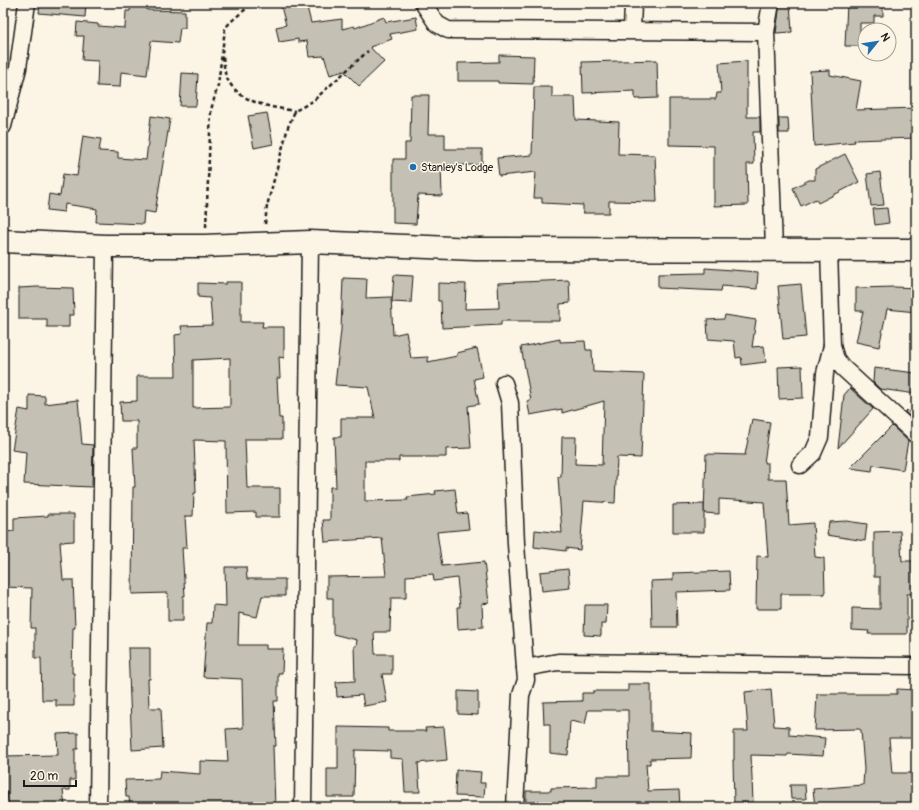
<svg xmlns="http://www.w3.org/2000/svg" width="919" height="810" font-family="Pangolin,sans-serif">
<style>
.building{fill:#c4c0b3;stroke:#1c1c1c;fill-rule:evenodd}
.lines{fill:none;stroke-linecap:round;stroke-linejoin:round}
.street-casing{stroke:#1c1c1c;stroke-width:19}
.secondary-casing{stroke:#1c1c1c;stroke-width:25}
.path{stroke:#1c1c1c;stroke-width:2.5;stroke-dasharray:4 3;stroke-linecap:butt}
.street{stroke:#fcf5e5;stroke-width:16}
.secondary{stroke:#fcf5e5;stroke-width:22}
.poi-dot{fill:#1f6fb2;stroke:#fcf5e5;stroke-width:1.5}
.labels{text-anchor:middle;dominant-baseline:central;stroke-width:3;stroke-linejoin:round;paint-order:stroke}
.poi-label{font-size:11px;fill:#1c1c1c;stroke:#fcf5e5;text-anchor:start}
</style>
<rect width="100%" height="100%" fill="#fcf5e5"/>
<filter id="ink" filterUnits="userSpaceOnUse"><feTurbulence type="fractalNoise" baseFrequency=".025" numOctaves="2"/><feDisplacementMap in="SourceGraphic" scale="8" xChannelSelector="R" yChannelSelector="G"/><feConvolveMatrix kernelMatrix="1 2 1 2 8 2 1 2 1" color-interpolation-filters="sRGB"/></filter>
<g filter="url(#ink)">
<!-- building -->
<g class="building">
<path d="M40 3H86L85 17 39 13Z"/>
<path d="M131 3 147 4V10L185 11V28H180L178 43 151 41 147 75 121 72 120 87 97 86 98 61 82 60 84 36H76L77 22 98 24V26L125 28 126 11H130Z"/>
<path d="M280 3H306L311 23 342 19V29L354 26 355 28 384 17 386 22 416 17 418 29 390 34 392 39 370 47 384 62 359 86 344 71 330 75 324 56 309 57 307 41 298 42V39L279 42 276 27 286 25Z"/>
<path d="M780 3H790L792 32 776 33Z"/>
<path d="M847 3H883V16H874V23H860V46H845Z"/>
<path d="M499 55 534 56 533 84 498 83V81H458V63L499 62Z"/>
<path d="M657 60 658 98 635 99V91L583 93 582 62Z"/>
<path d="M747 61V117H760V132H753L754 164H747L748 205 714 206V146L669 145V99H716L717 93H721L719 63Z"/>
<path d="M830 70V75L861 81 856 110 916 108V138L854 140 855 142 814 146 810 71Z"/>
<path d="M182 73 198 74 196 106H180Z"/>
<path d="M534 87H552V97H575L576 120 619 122 618 154 655 155 657 202 609 201V213H583V205L542 203V198H534L536 172 499 176 497 158 532 155Z"/>
<path d="M411 95H429L428 134H445V149H482V165H441L442 196 418 195 416 224 393 223V159H405V143H410Z"/>
<path d="M267 113 273 144 254 148 248 116Z"/>
<path d="M151 116 170 119 155 213 144 211 143 224 96 222 97 209 65 204 64 212 47 210 49 194 60 196 63 174 77 176 83 136 101 139 99 151 118 152V158L146 160Z"/>
<path d="M779 118H788L789 133H779Z"/>
<path d="M845 154 859 182 818 203 816 199 801 206 793 188 809 180H815V169Z"/>
<path d="M880 172 884 205 871 206 867 174Z"/>
<path d="M887 208 889 223 875 225 873 209Z"/>
<path d="M705 268 758 272 757 289 722 286 721 291 658 288V274L705 273Z"/>
<path d="M394 275 413 276 411 303 392 302Z"/>
<path d="M343 278 367 279 366 298 391 297 393 335 406 332 411 358 428 357V362L457 356V353L477 348 483 377 474 379 479 404 468 406 471 448 446 449V457H399V461H365V501L408 500 407 497 436 494 435 491 455 489 458 514 467 513 469 529 437 532 442 566 484 562 489 603 482 604 483 627 458 629 457 607H460L457 578 434 581 433 574 406 576V598H391L390 632H374L375 654H392V674H382L387 702 364 706 362 695 337 697 336 682 355 681 354 646H356L357 640 333 634V598H327V577L386 576 382 538 325 542 323 520H330V487H336L334 437H341V418H375L368 387 335 385 341 330Z"/>
<path d="M569 280 570 303 560 304V321H501V325L442 328 441 301H438V283L466 284 465 309 499 308 498 283Z"/>
<path d="M226 282H241V322H263L262 327H284V358L279 357 280 378H277L279 418H282V439H245L247 488H280V517H256V512L227 513 226 441 194 440 196 493H194L193 516H185L187 548H182L185 596H183V621H168V593L132 594 133 487H135L133 448H137V421H121L120 402 137 401V376H176L175 335 182 334 181 326 212 325 210 298 198 297V283L226 284ZM230 358V407L193 408V360Z"/>
<path d="M801 284 806 337 783 339 778 286Z"/>
<path d="M37 287 73 288 74 315H69V327H47V319H19V288Z"/>
<path d="M895 287 916 288V312L887 309 879 347 856 342 863 311H856V288Z"/>
<path d="M725 315 756 320 752 347 764 346 766 362 742 365 741 357 736 358 734 341 708 339 707 320 724 319Z"/>
<path d="M560 339V342L585 341 586 350H592L593 372 644 374 641 458 617 457 615 503 584 501 580 550 566 548V551L534 547 535 530 562 533 558 477H561L562 437H576L575 464 602 465 604 401 562 413V409L530 415 527 401 531 400 521 347Z"/>
<path d="M802 366 803 398 779 399 778 367Z"/>
<path d="M874 368 916 373V394L880 389 873 382Z"/>
<path d="M850 388 873 409 838 448 844 395Z"/>
<path d="M29 395 45 396V404L78 400 82 444 93 445 92 487 24 484 26 452 12 450 19 409 29 411Z"/>
<path d="M907 410 916 419V422L905 412Z"/>
<path d="M752 419 770 422 764 463H768V479H786L789 525 813 523 815 557 824 558 825 594H781V609H756L757 556 768 557 764 502 719 499V514L704 513 706 454 745 455Z"/>
<path d="M892 426 908 441 903 470 873 465 872 471 850 468Z"/>
<path d="M704 504V532H673V505Z"/>
<path d="M48 514H74V541L60 542 63 580H73L75 628H73L72 673H74V706H56V700H42L41 658H35V628H31L32 588 3 587V544H7L6 532 14 531V518L48 516Z"/>
<path d="M846 521 867 524 865 541 827 535 829 522Z"/>
<path d="M900 531 902 561H914V594H907V634H868L869 631 852 630V608L880 609V577H874V532Z"/>
<path d="M225 567H246L247 579H285V596H262L257 617 239 613 238 645H266V649H283L282 673H278V701H274L276 746H273L275 807H130L129 797H126L125 780 159 779 160 771 200 774V761L228 762 226 729 243 728 242 679 203 677 207 623H212L213 605 226 606Z"/>
<path d="M568 569 570 588 542 591 540 572Z"/>
<path d="M729 571 730 590 676 592 677 627H652L651 581 673 580V573Z"/>
<path d="M585 605H607L606 624H601V636L584 635Z"/>
<path d="M128 648H150V679H148L149 708H161L163 748 132 750Z"/>
<path d="M628 684H651V731L692 733 691 758 650 759V764H646L648 791 679 790 680 806 526 807V791H551V788L597 787V776H629L628 710H588L585 724 570 721 568 755 550 753V724H544L543 702 582 701V693H593V691H628Z"/>
<path d="M771 689 774 726 789 727V735L825 738 823 756 788 754 787 756 751 755 753 802 734 804 733 760H734V731H748L745 692Z"/>
<path d="M897 689 916 690V738H889L892 773H916V807H815L813 789 863 785 864 769 861 730 859 729 815 730 817 694H897Z"/>
<path d="M458 691 478 692V715L458 714Z"/>
<path d="M338 727 388 728V731H426L425 728 444 727 447 760 418 763 420 792H405L403 759 390 758V751L355 750 354 797H327V769H338Z"/>
<path d="M78 733V749H75V780H70V790H63L65 807H9L7 792H3V756L58 755 57 734Z"/>
<path d="M456 770 481 772 480 783H485L484 797 455 796Z"/>
<path d="M790 785H805L806 799H791Z"/>
</g>
<g class="lines">
<defs>
<g id="street">
<path d="M423 3 437 24 448 30 766 32"/>
<path d="M771 3 766 32 774 248"/>
<path d="M632 30 633 3"/>
<path d="M3 126 18 68 27 3"/>
<path d="M832 346 836 359 843 368 916 435"/>
<path d="M504 383 510 403 516 544 525 668"/>
<path d="M800 465 813 453 820 437 825 373 832 346 829 249"/>
<path d="M98 807 105 246"/>
<path d="M303 807 310 242"/>
<path d="M515 807 521 695 526 680 525 668 558 662 916 666"/>
</g>
<path id="secondary" d="M3 241 105 246H204L310 242 475 249 916 250"/>
</defs>
<!-- street casing -->
<use href="#street" class="street-casing"/>
<!-- secondary casing -->
<use href="#secondary" class="secondary-casing"/>
<!-- path -->
<g class="path">
<path d="M223 57C224 63 224 70 226 76 237 103 270 107 295 111"/>
<path d="M265 224 267 206 288 127 295 111 313 101 368 51"/>
<path d="M206 227 211 110 218 85 225 29C230 20 244 12 252 3"/>
</g>
<!-- street -->
<use href="#street" class="street"/>
<!-- secondary -->
<use href="#secondary" class="secondary"/>
</g>
</g>
<!-- markers -->
<circle class="poi-dot" cx="413" cy="167" r="4"/>
<g class="labels">
<!-- poi labels -->
<g class="poi-label">
<text x="421" y="167">Stanley's Lodge</text>
</g>
</g>
<!-- margin -->
<rect width="919" height="810" fill="none" stroke="#fcf5e5" stroke-width="16"/>
<rect x="8" y="8" width="903" height="794" fill="none" stroke="#1c1c1c" stroke-width="1.5" filter="url(#ink)"/>
<!-- north arrow -->
<g transform="translate(877 42) rotate(60)"><circle r="19" fill="#fcf5e5" stroke="#a29e95"/>
<path d="M0-3L7 15L0 10L-7 15Z" fill="#1f6fb2"/>
<text y="-6" font-size="11" font-weight="bold" text-anchor="middle" fill="#1c1c1c">N</text>
</g>
<!-- scale -->
<path d="M24 780v6h52v-6" fill="none" stroke="#1c1c1c" stroke-width="2"/>
<text x="30" y="780" font-size="12" fill="#1c1c1c" stroke="#fcf5e5" stroke-width="3" paint-order="stroke">20 m</text>
</svg>
